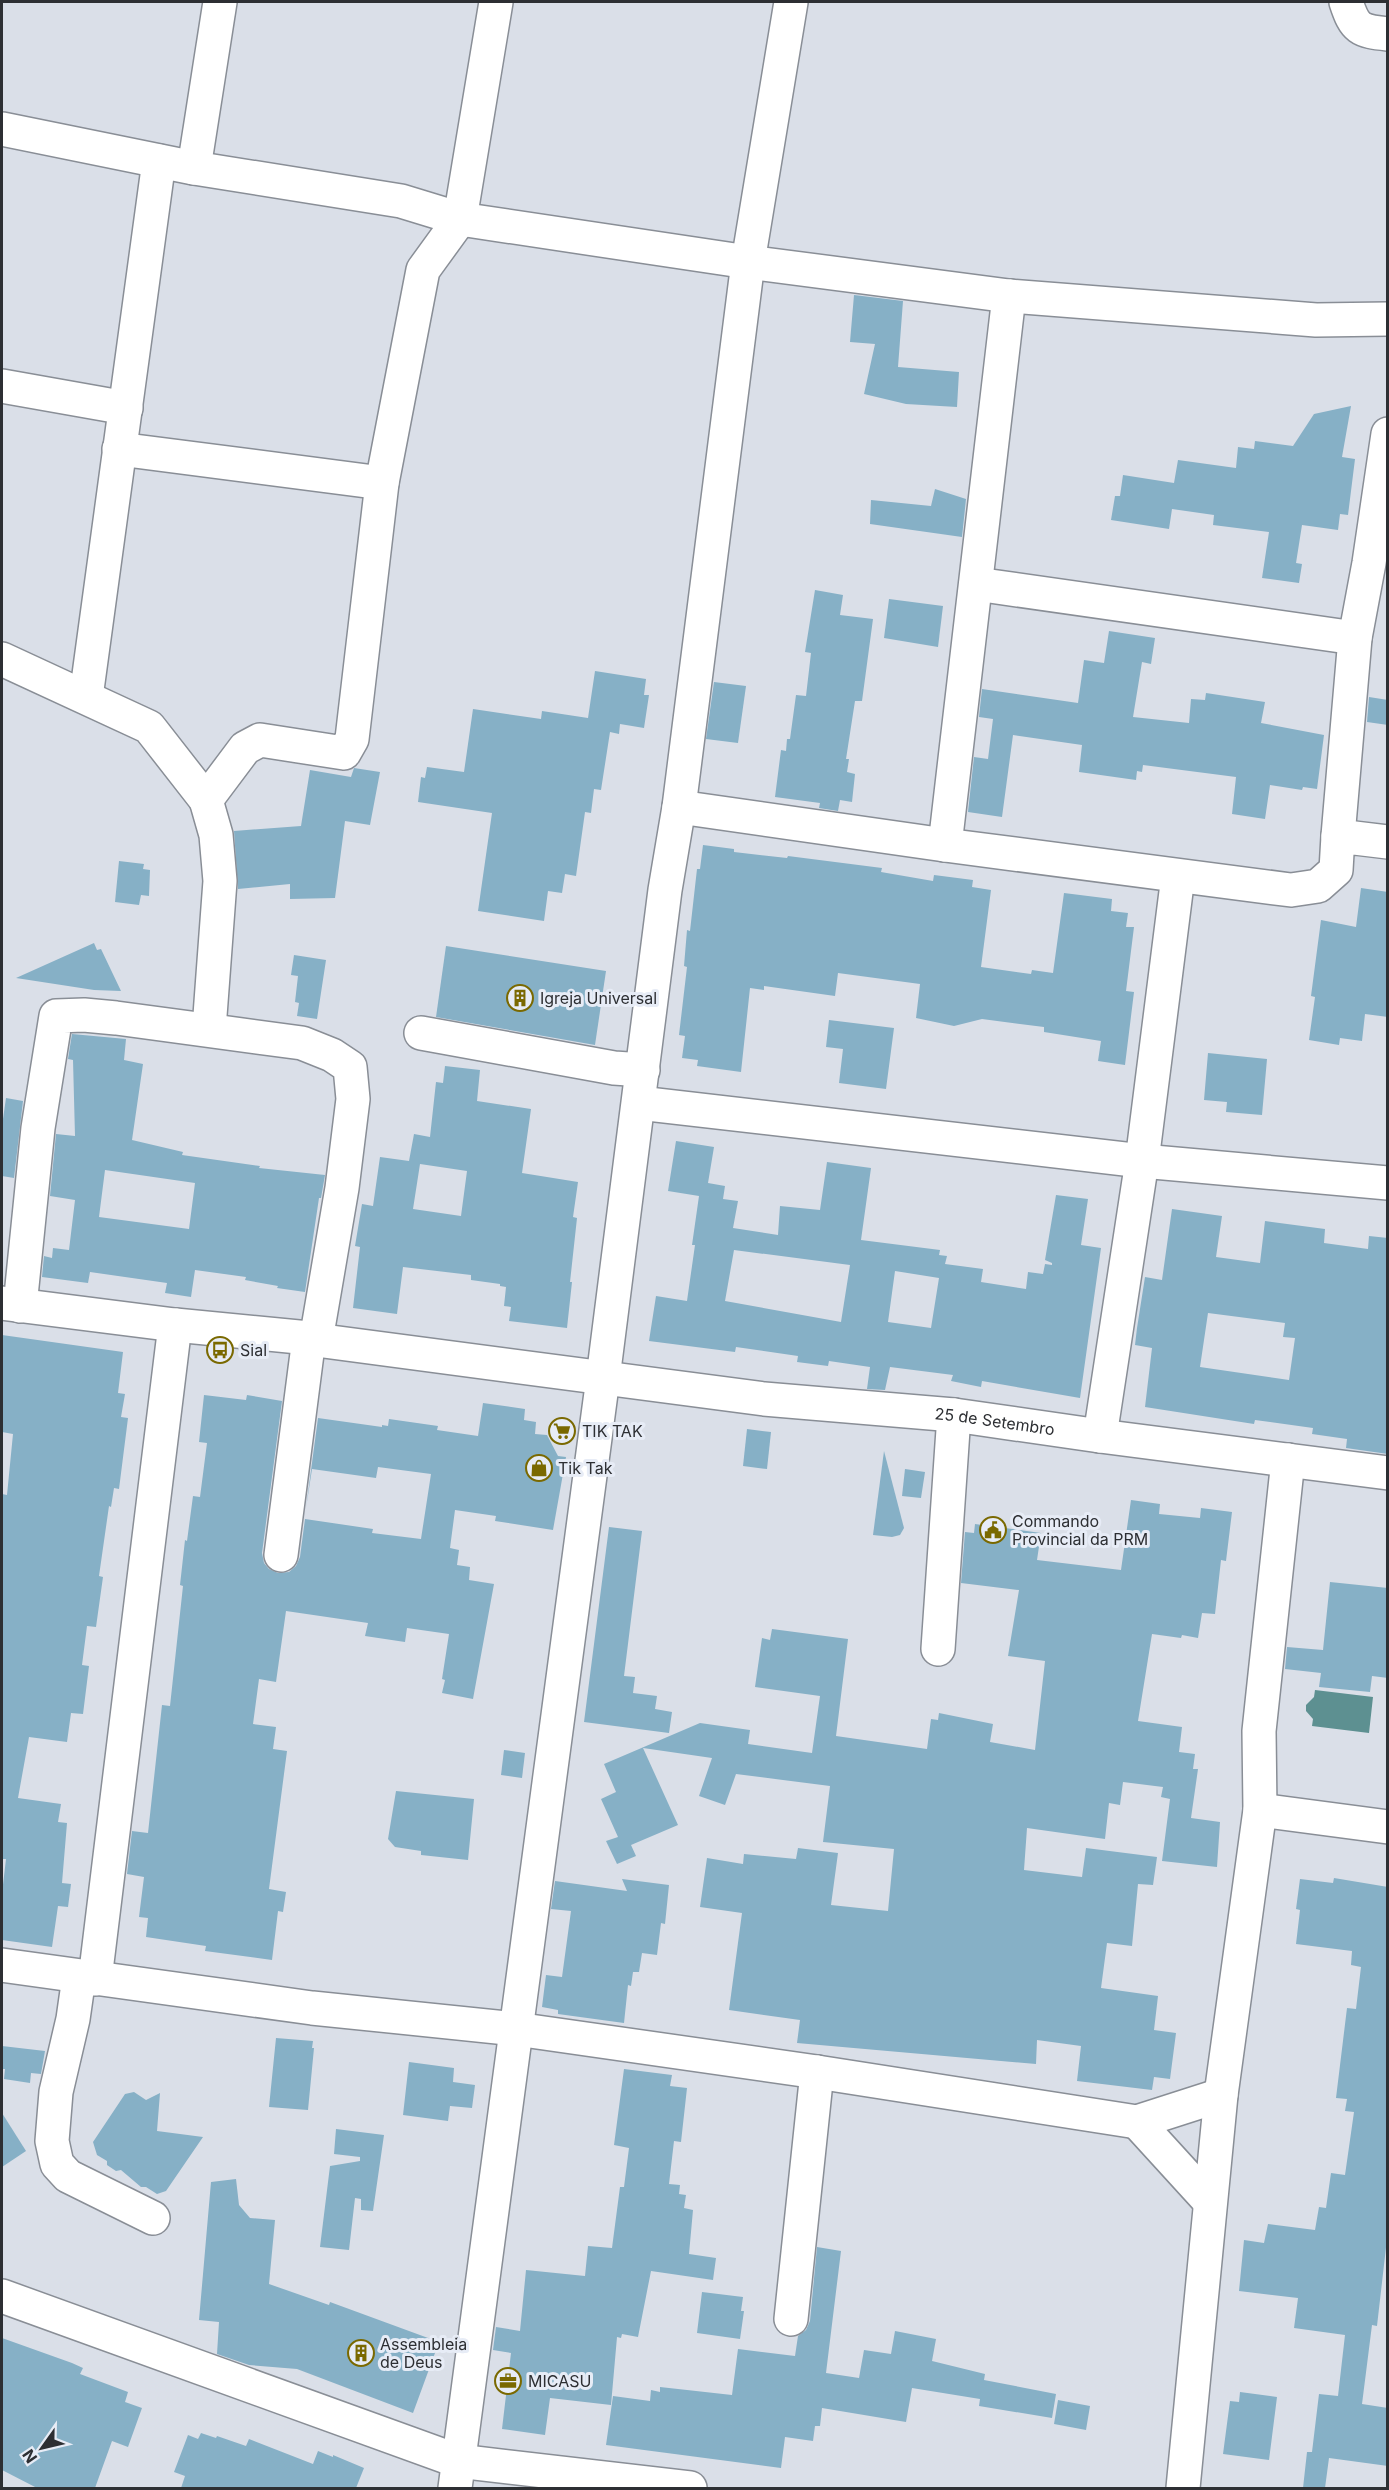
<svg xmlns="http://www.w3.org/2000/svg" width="1389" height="2490" font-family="Inter,sans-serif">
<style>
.water{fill:#5d9091}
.building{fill:#86b0c6;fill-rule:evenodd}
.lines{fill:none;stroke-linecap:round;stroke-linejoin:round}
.minor-casing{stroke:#898e96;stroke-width:36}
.minor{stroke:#fff;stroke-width:33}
.labels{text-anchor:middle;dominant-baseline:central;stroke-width:6;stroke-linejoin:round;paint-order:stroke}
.poi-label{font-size:16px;fill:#2d2f33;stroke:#e7ecf6;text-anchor:start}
.street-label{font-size:16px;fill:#2d2f33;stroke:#e7ecf6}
</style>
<rect width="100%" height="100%" fill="#dadfe8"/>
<!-- water -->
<path class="water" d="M1315 1690 1373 1697 1369 1733 1312 1726 1313 1719 1306 1711V1705L1314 1697Z"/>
<!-- building -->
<g class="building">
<path d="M854 295 903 301 898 367 959 372 957 407 906 404 864 394 875 344 850 342Z"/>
<path d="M1351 406 1342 457 1355 459 1348 515 1340 514 1338 530 1302 525 1296 563 1302 564 1299 583 1262 578 1269 532 1213 525 1214 515 1172 509 1169 529 1111 520 1115 496H1120L1123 475 1174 483 1178 460 1236 468 1238 447 1254 449 1255 441 1293 446 1314 414Z"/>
<path d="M935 489 966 499 962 537 870 524 871 500 931 506Z"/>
<path d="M815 590 843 595 840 615 873 619 862 701H855L846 759H849L847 772 855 774 852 802 840 800 838 811 819 808 820 803 775 797 781 750 786 751 787 739H790L796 695 806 696 811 653 805 652Z"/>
<path d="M889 599 943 606 938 647 884 638Z"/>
<path d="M1109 631 1155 638 1151 664 1142 662 1133 717 1189 723 1191 699 1205 700 1206 693 1265 702 1261 723 1324 735 1317 789 1303 787 1302 790 1270 785 1265 819 1232 814 1236 777 1143 765 1142 772 1137 771 1136 780 1079 772 1082 745 1013 735 1002 817 968 812 974 757 988 759 993 719 979 717 982 689 1078 703 1084 660 1104 663Z"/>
<path d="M595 671 646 679 644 695H649L644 728 620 724 619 734 610 732 601 790 594 789 591 813 585 812 576 876 565 874 562 893 548 891 544 921 478 911 492 813 418 802 421 777 425 778 427 767 464 772 473 709 541 719 542 711 588 718Z"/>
<path d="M714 682 746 686 738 743 706 739Z"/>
<path d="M1369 697 1388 700V725L1367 722Z"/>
<path d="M354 768 380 772 370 825 345 821 335 898 290 899V884L238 889 234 831 301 826 310 770 351 777Z"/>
<path d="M703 845 734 849V852L787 858 788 856 882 868 881 872 933 881 934 875 973 880 972 887 991 890 981 967 1031 974 1032 970 1053 973 1064 893 1112 899 1111 911 1128 913 1126 927H1134L1126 991 1134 992 1125 1065 1098 1061 1101 1041 1044 1032V1027L982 1019 954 1026 916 1018 920 984 838 973 835 996 764 986V990L750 988 741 1072 697 1066 698 1060 682 1058 685 1036 679 1035 687 967 684 966 687 930 690 931 697 869H700Z"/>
<path d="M119 861 144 864 143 869 150 870 149 896 141 895 139 905 115 902Z"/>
<path d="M1361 888 1388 892V1017L1365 1014 1362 1041 1340 1038 1339 1045 1309 1040 1315 997 1311 996 1321 920 1356 927Z"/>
<path d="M94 943 97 950 101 949 121 991 94 990 16 978Z"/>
<path d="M446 946 606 971 595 1045 436 1017Z"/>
<path d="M294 955 326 960 317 1019 297 1016 299 1003 295 1002 298 976 291 975Z"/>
<path d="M829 1020 894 1028 886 1089 839 1083 843 1049 826 1047Z"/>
<path d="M72 1034 126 1039 124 1060 143 1064 132 1140 183 1152 182 1155 260 1166 259 1168 325 1175 321 1198H319L305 1292 277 1288 278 1286 245 1280 246 1277 195 1270 191 1297 165 1293 167 1283 90 1272 88 1283 42 1277 44 1256 52 1258 53 1248 69 1250 75 1200 50 1196 56 1134 75 1136 73 1060 68 1059ZM105 1170 195 1183 189 1229 99 1217Z"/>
<path d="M1208 1053 1267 1059 1262 1115 1226 1112 1227 1102 1204 1100Z"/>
<path d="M445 1066 480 1070 477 1101 531 1109 522 1173 578 1182 573 1217 577 1218 570 1282H572L567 1328 509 1321 511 1307 504 1306 506 1287 500 1286V1284L471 1280V1275L403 1267 397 1314 353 1308 360 1247 355 1246 362 1204 373 1206 380 1157 409 1161 414 1134 430 1137 436 1082 443 1083ZM420 1164 467 1171 461 1216 413 1209Z"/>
<path d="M6 1098 23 1101 14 1178 2 1176V1126Z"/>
<path d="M676 1141 714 1147 708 1183 725 1186 723 1199 738 1201 733 1228 778 1235 780 1206 820 1210 827 1162 871 1168 861 1240 940 1250 939 1255 947 1256 945 1264 983 1269 981 1282 1026 1289 1028 1272 1043 1274 1045 1264 1052 1265V1263L1045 1260 1056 1195 1088 1199 1081 1245 1101 1248 1080 1398 982 1381 981 1387 951 1381 953 1375 890 1367 885 1390 867 1389 870 1367 829 1361 828 1366 797 1362 798 1356 736 1347 735 1352 649 1341 656 1296 687 1301 695 1245H692L699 1196 668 1191ZM734 1250 850 1265 841 1322 725 1301ZM895 1271 939 1278 931 1328 888 1322Z"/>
<path d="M1172 1209 1222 1216 1216 1257 1260 1263 1265 1221 1325 1229 1324 1243 1368 1249 1369 1236 1388 1238V1454L1346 1448 1347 1439 1312 1434 1313 1428 1255 1420 1254 1424 1145 1407 1152 1348 1135 1345 1137 1328 1145 1277 1162 1280ZM1208 1313 1285 1323 1283 1337 1295 1338 1289 1380 1200 1367Z"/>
<path d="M2 1335 123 1352 118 1393 125 1394 121 1417 128 1418 119 1489 114 1488 111 1507 109 1506 99 1576 103 1577 96 1627 87 1626 82 1665 89 1666 83 1714 71 1713 67 1742 29 1737 18 1798 61 1804 58 1822 67 1823 62 1883 71 1884 68 1907 58 1906 52 1947 2 1940V1893L6 1859H2V1494L7 1495 13 1434 2 1432Z"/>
<path d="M204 1395 246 1400 247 1395 282 1401 262 1553 264 1563 269 1569 278 1573 289 1572 296 1566 300 1557 305 1519 373 1529 372 1533 421 1539 431 1474 378 1467 376 1478 312 1469 306 1508 318 1418 382 1427V1425L388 1426 389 1419 438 1426 437 1430 478 1436 483 1403 525 1409 524 1420 536 1422 535 1434 547 1435 558 1456 566 1457 553 1530 495 1521 496 1516 455 1510 450 1548 459 1550 457 1565 470 1567 469 1580 494 1584 473 1699 442 1693 445 1680 442 1679 449 1634 407 1628 405 1642 365 1636 368 1623 286 1611 276 1682 259 1679 253 1724 276 1727 273 1749 287 1751 269 1889 286 1892 283 1912 278 1911 272 1960 205 1951 206 1946 146 1937 148 1918 139 1917 144 1877 127 1874 132 1831 148 1833 162 1705 170 1706 183 1586 180 1585 185 1540 187 1541 193 1496 200 1497 207 1443 199 1442Z"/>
<path d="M747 1429 771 1432 767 1469 743 1466Z"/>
<path d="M884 1451 904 1528 900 1535 892 1537 873 1535Z"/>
<path d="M905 1469 925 1472 921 1498 902 1496Z"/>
<path d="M1131 1500 1160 1504 1159 1514 1200 1518 1201 1508 1232 1512 1226 1561 1221 1560 1215 1614 1202 1613 1198 1638 1182 1635 1181 1638 1152 1634 1138 1721 1182 1727 1179 1752 1195 1754 1193 1769H1198L1191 1818 1220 1822 1217 1867 1162 1861 1170 1799 1161 1797 1163 1787 1123 1782 1120 1805 1109 1803 1105 1839 1027 1828 1024 1870 1082 1877 1086 1848 1157 1857 1153 1885 1138 1884 1132 1946 1107 1943 1101 1988 1158 1996 1154 2030 1176 2033 1170 2079 1154 2077 1152 2090 1077 2081 1081 2046 1037 2040 1036 2064 797 2043 800 2020 729 2010 742 1913 700 1907 707 1858 743 1864 744 1854 796 1859 798 1848 838 1853 831 1905 888 1911 894 1849 823 1842 830 1786 736 1774 725 1805 699 1796 712 1758 643 1748 678 1825 631 1845 636 1856 617 1864 606 1841 618 1837 601 1799 616 1792 604 1764 700 1723 750 1730 748 1744 812 1753 820 1696 755 1687 762 1638 770 1640 772 1629 848 1639 836 1736 927 1749 931 1719 938 1720 939 1713 993 1724 990 1742 1035 1750 1045 1661 1008 1656 1019 1590 961 1583 965 1532 974 1533 975 1524 1041 1533 1037 1560 1121 1570Z"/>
<path d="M609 1527 642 1531 624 1676 635 1677 633 1693 657 1696 655 1709 672 1712 669 1733 584 1722Z"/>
<path d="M1330 1582 1388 1588V1678L1372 1676 1370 1692 1319 1687 1321 1673 1285 1669 1287 1647 1323 1650Z"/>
<path d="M504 1750 525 1753 522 1778 501 1775Z"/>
<path d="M396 1791 474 1799 468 1860 421 1855V1851L395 1847 388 1839Z"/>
<path d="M1334 1878 1388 1887V2230L1377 2326 1372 2325 1362 2404 1388 2408V2466L1329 2458 1325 2488H1303L1307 2452H1312L1319 2394 1338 2396 1345 2335 1294 2328 1298 2298 1239 2291 1244 2240 1264 2243 1268 2224 1315 2230 1319 2207 1326 2208 1331 2173 1345 2175 1354 2112 1345 2111 1347 2099 1336 2098 1347 2008 1356 2009 1361 1967 1351 1965 1352 1951 1296 1944 1300 1910 1296 1909 1300 1879 1333 1883Z"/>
<path d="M622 1879 669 1885 665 1924 661 1923 657 1955 642 1953 639 1972H633L631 1986 628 1985 624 2023 558 2014V2010L542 2007 546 1975 562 1977 571 1911 551 1909 555 1881 627 1891Z"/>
<path d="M276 2038 313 2041 312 2048H314L308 2110 269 2107Z"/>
<path d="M2 2046 45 2051 41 2074 31 2073 30 2083 4 2079 5 2069H2Z"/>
<path d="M409 2062 454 2068 453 2082 475 2085 472 2108 450 2106 448 2121 403 2115Z"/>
<path d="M624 2069 672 2075 670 2086 687 2088 681 2142 674 2141 669 2184 680 2185 679 2194 686 2195 684 2208 693 2210 689 2254 716 2258 713 2280 651 2271 638 2337 622 2334 621 2338 617 2337 611 2405 550 2398 545 2435 502 2429 511 2353 493 2350 496 2327 520 2331 526 2270 585 2276 588 2246 612 2248 620 2187H624L629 2148 614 2145Z"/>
<path d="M134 2092 146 2100 160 2093 157 2131 203 2137 166 2191 157 2194 146 2187H141L121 2170 116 2171 107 2165V2161L97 2155 93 2142 125 2094Z"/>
<path d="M2 2113 26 2151 2 2167Z"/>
<path d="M336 2129 384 2135 373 2211 361 2210V2199L355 2198 349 2250 320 2247 330 2166 360 2161V2157L334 2154Z"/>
<path d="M236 2179 239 2205 250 2218 275 2220 269 2284 329 2305 330 2302 439 2342 413 2413 297 2369 249 2365 217 2354 219 2322 199 2320 211 2182Z"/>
<path d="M817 2247 841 2251 826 2373 859 2378 864 2350 891 2354 895 2331 936 2339 932 2361 985 2374 984 2380 1056 2394 1052 2418 979 2406 980 2399 912 2388 906 2422 822 2408 820 2426H815L813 2441 785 2437 781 2468 606 2445 613 2396 650 2401 651 2390 660 2392V2387L732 2395 738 2349 795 2356 798 2336 806 2330 810 2321Z"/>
<path d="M702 2292 743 2297 741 2311H744L740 2339 697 2333Z"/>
<path d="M2 2338 72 2363 83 2368 80 2374 128 2392 125 2402 142 2408 128 2447 112 2441 95 2488H37L2 2470Z"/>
<path d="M1240 2392 1277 2397 1269 2460 1223 2454 1230 2401 1239 2402Z"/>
<path d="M1058 2400 1090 2406 1086 2430 1054 2424Z"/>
<path d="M201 2433 216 2438 217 2436 246 2446 249 2439 313 2464 318 2451 333 2457V2455L364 2468 356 2488H181L185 2476 174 2472 188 2435 198 2439Z"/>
</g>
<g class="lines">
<defs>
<g id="minor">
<path d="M1346 2C1355 29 1359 31 1388 34"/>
<path d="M2 129 194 168 401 201 460 219 748 262 1009 296 1316 320 1388 319"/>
<path d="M194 168 220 2"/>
<path d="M2 386 126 408"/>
<path d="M119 449 382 483"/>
<path d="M976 584 1355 638"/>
<path d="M2 659 149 727 206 800 245 748 260 740 344 753 352 739 382 483 423 270 460 219 496 2"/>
<path d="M86 697 159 161"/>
<path d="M206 800 216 835 220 881 209 1029"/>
<path d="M679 807 945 845 1291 890 1318 886 1336 870 1338 836 1388 842"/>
<path d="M1338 836 1355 638 1369 563 1388 434"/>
<path d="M945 845 1009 296"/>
<path d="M421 1033 614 1068 643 1070"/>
<path d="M639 1103 1142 1161 1388 1183"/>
<path id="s1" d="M2 1303 175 1325 309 1338 316 1340 764 1399 954 1415 1100 1436 1388 1473"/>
<path d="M20 1306 38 1128 56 1016 84 1015 116 1018 302 1043 332 1055 350 1067 353 1099 342 1188 316 1340"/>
<path d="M1100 1436 1142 1161 1178 876"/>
<path d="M281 1555 309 1338"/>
<path d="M938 1649 954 1415"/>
<path d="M1260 1810 1388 1827"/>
<path d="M2 1965 312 2008 516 2029 817 2072 1137 2122 1221 2095"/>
<path d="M79 1977 73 2019 56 2092 52 2141 57 2164 68 2176 153 2218"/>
<path d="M95 1979 175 1325"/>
<path d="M1137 2122 1210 2202"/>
<path d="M2 2296 458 2461 690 2488"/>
<path d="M791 2319 817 2072"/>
<path d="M455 2488 603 1378 665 890 679 807 748 262 791 2"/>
<path d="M1183 2488 1221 2095 1260 1810 1259 1731 1288 1460"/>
</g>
</defs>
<!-- minor casing -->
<use href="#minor" class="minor-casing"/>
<!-- minor -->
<use href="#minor" class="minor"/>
</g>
<!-- icons -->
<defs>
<symbol id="building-ring" viewBox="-11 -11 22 22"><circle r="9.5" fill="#e7ecf6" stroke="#7a6900" stroke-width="1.5"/><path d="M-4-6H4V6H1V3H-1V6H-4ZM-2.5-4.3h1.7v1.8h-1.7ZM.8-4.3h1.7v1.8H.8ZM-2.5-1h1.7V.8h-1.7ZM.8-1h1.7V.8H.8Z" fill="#7a6900"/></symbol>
<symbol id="bus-ring" viewBox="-11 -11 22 22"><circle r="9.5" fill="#e7ecf6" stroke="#7a6900" stroke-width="1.5"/><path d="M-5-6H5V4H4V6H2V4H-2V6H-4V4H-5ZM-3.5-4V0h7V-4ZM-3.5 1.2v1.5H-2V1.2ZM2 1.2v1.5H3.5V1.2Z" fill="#7a6900"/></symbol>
<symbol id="supermarket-ring" viewBox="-11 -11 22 22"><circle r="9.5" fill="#e7ecf6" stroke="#7a6900" stroke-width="1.5"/><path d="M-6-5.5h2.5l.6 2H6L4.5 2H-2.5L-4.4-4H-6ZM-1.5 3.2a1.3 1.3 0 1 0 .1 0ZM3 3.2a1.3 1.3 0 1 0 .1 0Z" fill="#7a6900"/></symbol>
<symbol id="shop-ring" viewBox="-11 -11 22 22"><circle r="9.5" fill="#e7ecf6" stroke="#7a6900" stroke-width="1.5"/><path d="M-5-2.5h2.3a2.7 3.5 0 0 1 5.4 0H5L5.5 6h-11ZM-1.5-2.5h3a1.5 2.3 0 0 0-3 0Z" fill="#7a6900"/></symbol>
<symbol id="civic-ring" viewBox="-11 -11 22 22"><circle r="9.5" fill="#e7ecf6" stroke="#7a6900" stroke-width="1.5"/><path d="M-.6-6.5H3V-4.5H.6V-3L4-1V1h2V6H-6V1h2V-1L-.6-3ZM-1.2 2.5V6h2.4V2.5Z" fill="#7a6900"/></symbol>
<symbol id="office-ring" viewBox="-11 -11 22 22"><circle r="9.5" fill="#e7ecf6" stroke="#7a6900" stroke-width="1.5"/><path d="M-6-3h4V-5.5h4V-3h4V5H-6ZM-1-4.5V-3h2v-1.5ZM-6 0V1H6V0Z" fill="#7a6900"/></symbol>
</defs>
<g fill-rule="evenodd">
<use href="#building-ring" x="505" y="983" width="30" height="30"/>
<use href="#bus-ring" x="205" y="1335" width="30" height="30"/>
<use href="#supermarket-ring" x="547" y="1416" width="30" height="30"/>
<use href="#shop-ring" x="524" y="1453" width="30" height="30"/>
<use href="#civic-ring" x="978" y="1515" width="30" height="30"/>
<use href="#building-ring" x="346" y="2338" width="30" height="30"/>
<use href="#office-ring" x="493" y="2366" width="30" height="30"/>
</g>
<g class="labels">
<!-- poi labels -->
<g class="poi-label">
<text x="540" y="998">Igreja Universal</text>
<text x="240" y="1350">Sial</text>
<text x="582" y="1431">TIK TAK</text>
<text x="558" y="1468">Tik Tak</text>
<text x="1012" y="1521">Commando<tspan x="1012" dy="18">Provincial da PRM</tspan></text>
<text x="380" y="2344">Assembleia<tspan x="380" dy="18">de Deus</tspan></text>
<text x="528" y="2381">MICASU</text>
</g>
<!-- street labels -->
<g class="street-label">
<text stroke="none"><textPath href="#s1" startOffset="1000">25 de Setembro</textPath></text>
</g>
</g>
<!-- border -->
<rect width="1389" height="2490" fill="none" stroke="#2d2f33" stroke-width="6"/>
<!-- north arrow -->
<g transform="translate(42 2448) rotate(236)" stroke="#e7ecf6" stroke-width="4.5" paint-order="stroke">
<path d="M0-4.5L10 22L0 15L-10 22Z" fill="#2d2f33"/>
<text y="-9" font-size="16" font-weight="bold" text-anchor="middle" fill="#2d2f33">N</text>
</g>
</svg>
